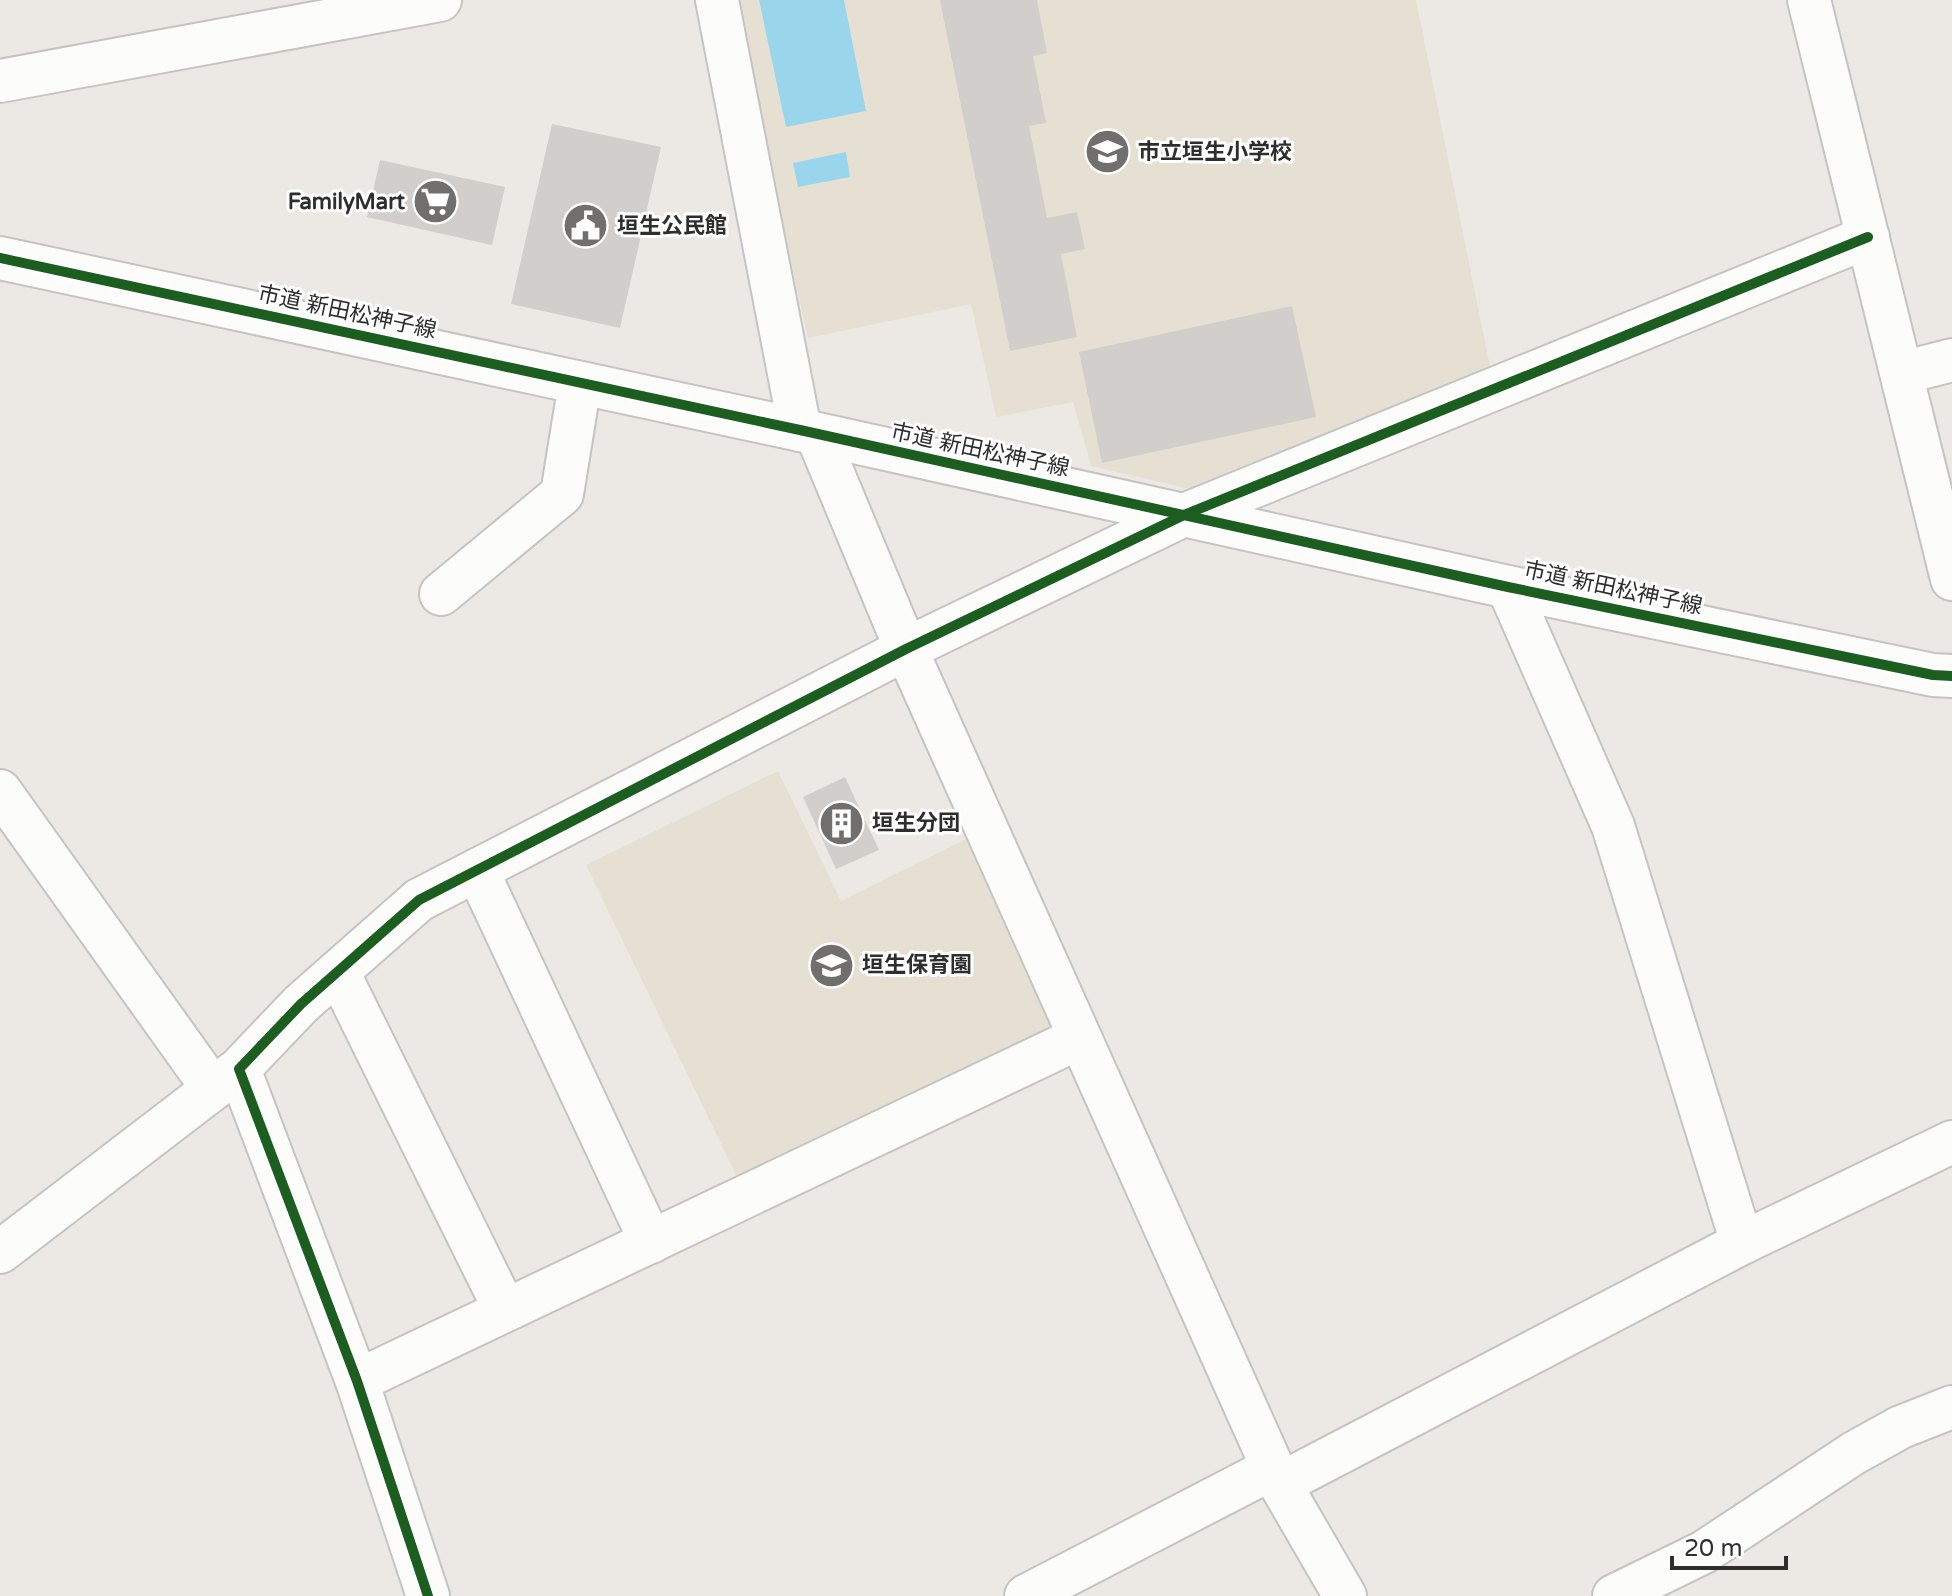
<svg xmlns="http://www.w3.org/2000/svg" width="1952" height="1596" font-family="'Varela Round','Noto Sans JP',sans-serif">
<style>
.education{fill:#e6e0d3}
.water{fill:#99d6ec}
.building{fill:#d1cecb}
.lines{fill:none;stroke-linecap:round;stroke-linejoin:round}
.minor-casing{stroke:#c5c4c5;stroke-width:46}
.minor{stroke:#fcfcfb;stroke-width:42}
.cycleway-casing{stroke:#fff;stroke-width:15}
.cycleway{stroke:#1b5e20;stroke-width:10}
.labels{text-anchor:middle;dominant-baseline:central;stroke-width:6;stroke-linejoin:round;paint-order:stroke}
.poi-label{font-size:22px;font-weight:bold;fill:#2e2e2e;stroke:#fff;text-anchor:start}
.street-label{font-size:22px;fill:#2e2e2e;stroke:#fff}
</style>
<rect width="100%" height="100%" fill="#ece8e4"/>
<!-- education -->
<g class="education">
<path d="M732 0H1416L1490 367 1190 489 1091 466 1073 402 996 417 971 304 808 338Z"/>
<path d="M778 771 841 901 966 839 1059 1029 741 1185 586 865Z"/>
</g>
<!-- water -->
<g class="water">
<path d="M759 0H844L866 111 786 127Z"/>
<path d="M846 152 850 177 798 187 793 163Z"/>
</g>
<!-- building -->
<g class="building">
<path d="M940 0H1037L1047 53 1033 56 1046 123 1029 126 1047 218 1077 212 1085 249 1061 254 1077 337 1010 351Z"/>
<path d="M552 124 661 147 620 328 511 304Z"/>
<path d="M380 160 505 187 492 245 367 217Z"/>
<path d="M1292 306 1316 417 1102 463 1079 352Z"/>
<path d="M845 777 879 850 836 869 803 797Z"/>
</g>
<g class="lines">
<defs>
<g id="minor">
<path d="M717 0 800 430"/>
<path d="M1809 0 1952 579"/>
<path d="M0 81 440 0"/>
<path d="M0 258 800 430 1508 587 1933 675 1952 676"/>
<path d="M1902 373 1952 360"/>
<path d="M817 435 906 649 1280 1484 1345 1596"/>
<path d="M1508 587 1613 826 1742 1243"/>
<path d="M441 594 562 494 580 383"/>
<path d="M0 791 213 1089"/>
<path d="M477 870 651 1242"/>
<path d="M338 972 505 1310"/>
<path d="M0 1252 235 1072"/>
<path d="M357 1381 1079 1038"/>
<path d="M1280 1484 1742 1243 1952 1142"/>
<path d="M428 1596 357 1381 239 1069 301 1004 419 900 906 649 1184 515 1868 237"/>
<path d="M1026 1596 1273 1468"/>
<path d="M1614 1596 1704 1552 1854 1453 1901 1427 1952 1407"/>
</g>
</defs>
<!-- minor casing -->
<use href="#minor" class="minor-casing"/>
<!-- minor -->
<use href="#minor" class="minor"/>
<defs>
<g id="cycleway">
<path d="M0 258 800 430 1508 587 1933 675 1952 676"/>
<path d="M428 1596 357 1381 239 1069 301 1004 419 900 906 649 1184 515 1868 237"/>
</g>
</defs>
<!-- cycleway casing -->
<use href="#cycleway" class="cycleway-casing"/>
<!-- cycleway -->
<use href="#cycleway" class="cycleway"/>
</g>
<!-- icons -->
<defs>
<symbol id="school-disc" viewBox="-11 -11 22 22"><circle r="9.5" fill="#706f6e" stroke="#fff"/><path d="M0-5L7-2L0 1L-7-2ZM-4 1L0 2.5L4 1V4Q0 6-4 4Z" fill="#fff"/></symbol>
<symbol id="supermarket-disc" viewBox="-11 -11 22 22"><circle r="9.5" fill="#706f6e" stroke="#fff"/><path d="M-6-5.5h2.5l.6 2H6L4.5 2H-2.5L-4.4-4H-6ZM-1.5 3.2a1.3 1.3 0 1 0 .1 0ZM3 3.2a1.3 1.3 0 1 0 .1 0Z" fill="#fff"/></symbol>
<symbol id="civic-disc" viewBox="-11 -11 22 22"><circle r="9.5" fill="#706f6e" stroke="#fff"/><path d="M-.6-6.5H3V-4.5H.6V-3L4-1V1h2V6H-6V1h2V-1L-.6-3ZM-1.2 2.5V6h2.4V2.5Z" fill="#fff"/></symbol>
<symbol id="building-disc" viewBox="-11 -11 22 22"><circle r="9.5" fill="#706f6e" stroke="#fff"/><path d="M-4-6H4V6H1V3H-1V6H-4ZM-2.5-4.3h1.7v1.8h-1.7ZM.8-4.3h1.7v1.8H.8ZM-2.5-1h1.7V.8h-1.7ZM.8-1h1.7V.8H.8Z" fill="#fff"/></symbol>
</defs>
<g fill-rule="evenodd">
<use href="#school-disc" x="1082" y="126" width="51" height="51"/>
<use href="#supermarket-disc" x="410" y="176" width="51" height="51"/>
<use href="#civic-disc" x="560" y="200" width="51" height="51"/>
<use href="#building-disc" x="816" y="798" width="51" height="51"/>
<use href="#school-disc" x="806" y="940" width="51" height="51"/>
</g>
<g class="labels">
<!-- poi labels -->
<g class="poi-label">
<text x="1138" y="152">市立垣生小学校</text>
<text x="405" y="202" text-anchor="end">FamilyMart</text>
<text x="617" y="226">垣生公民館</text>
<text x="872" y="823">垣生分団</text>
<text x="862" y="965">垣生保育園</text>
</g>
<!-- street labels -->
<g class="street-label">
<text transform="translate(347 312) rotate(12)">市道 新田松神子線</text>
<text transform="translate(980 450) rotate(12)">市道 新田松神子線</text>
<text transform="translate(1613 588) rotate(12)">市道 新田松神子線</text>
</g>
</g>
<!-- scale -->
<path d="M1672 1556v12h114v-12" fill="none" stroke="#2e2e2e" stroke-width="4"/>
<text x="1684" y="1556" font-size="24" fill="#2e2e2e" stroke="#ffffff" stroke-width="6" paint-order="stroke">20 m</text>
</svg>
